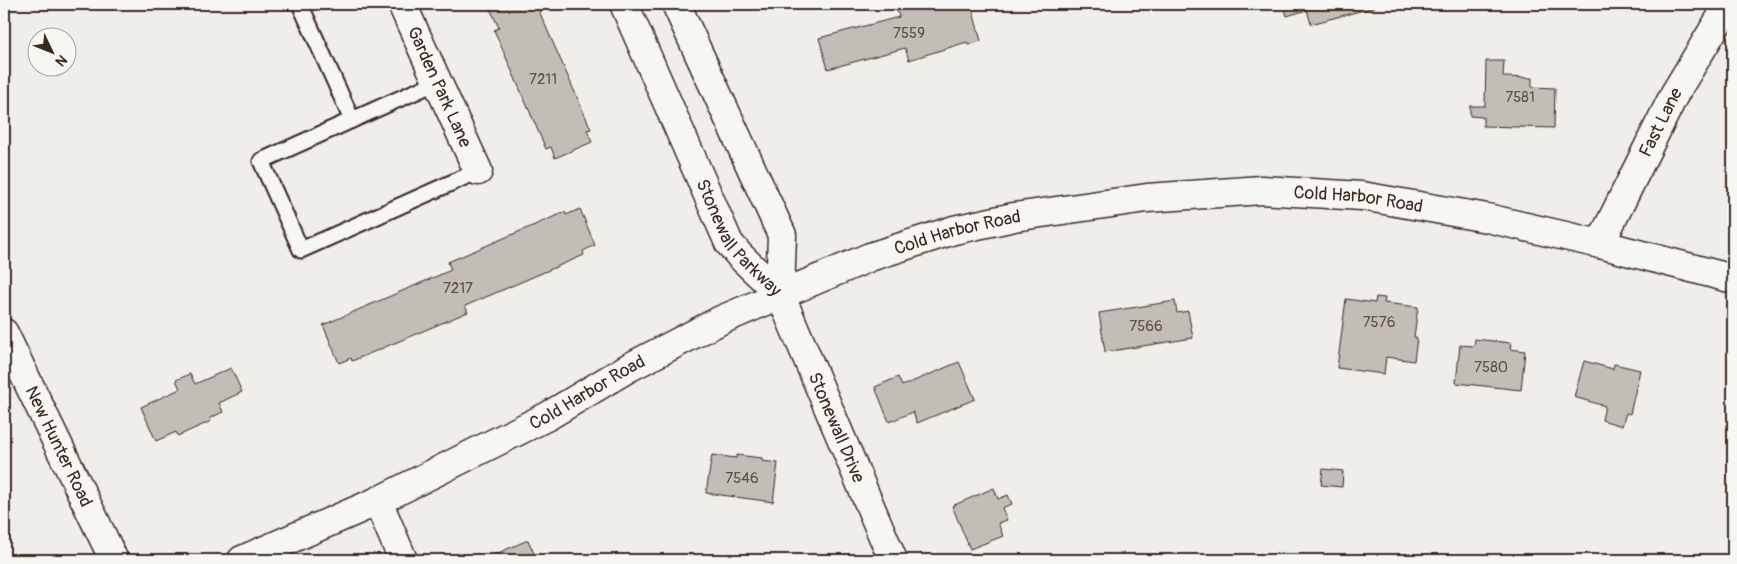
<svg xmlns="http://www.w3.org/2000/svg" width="1737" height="564" font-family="Pangolin,sans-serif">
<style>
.building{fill:#c2bdb7;stroke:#3b2a1e}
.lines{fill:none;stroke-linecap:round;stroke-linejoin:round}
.service-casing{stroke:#3b2a1e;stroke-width:19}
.minor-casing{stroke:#3b2a1e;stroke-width:31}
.tertiary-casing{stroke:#3b2a1e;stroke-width:31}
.secondary-casing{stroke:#3b2a1e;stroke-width:31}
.service{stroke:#f6f6f2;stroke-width:15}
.minor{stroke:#f6f6f2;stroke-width:28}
.tertiary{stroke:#f6f6f2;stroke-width:28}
.secondary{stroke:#f6f6f2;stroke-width:28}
.labels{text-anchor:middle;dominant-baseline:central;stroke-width:4;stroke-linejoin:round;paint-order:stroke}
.number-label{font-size:15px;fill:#5d4f44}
.street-label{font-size:18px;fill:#3b2a1e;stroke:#f6f6f2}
</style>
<rect width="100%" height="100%" fill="#efeeea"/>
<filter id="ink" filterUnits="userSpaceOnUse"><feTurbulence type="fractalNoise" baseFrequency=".02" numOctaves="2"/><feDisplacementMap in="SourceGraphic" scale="10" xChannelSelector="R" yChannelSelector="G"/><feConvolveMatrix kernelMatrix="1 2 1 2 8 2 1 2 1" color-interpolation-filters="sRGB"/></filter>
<g filter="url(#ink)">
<!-- building -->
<g class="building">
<path d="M488 4H542L544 9 539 11 591 129 587 130 592 142 555 158 551 147 546 149 494 30 499 28Z"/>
<path d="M895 4H971L981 41 968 45 967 42 909 60 905 48 828 69 819 38 899 17Z"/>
<path d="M1283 4H1374L1375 7 1311 24 1307 10 1287 16Z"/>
<path d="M1486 61H1504L1503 77 1532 78V87L1555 88 1554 128 1483 126V117L1470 116V106H1485Z"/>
<path d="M580 209 595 245 583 251 584 255 465 306 468 312 352 361 351 358 339 363 323 325 451 270 448 262 565 212 566 215Z"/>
<path d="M1376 297 1385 298 1384 303 1418 307 1414 337 1417 338 1414 361 1386 357 1384 374 1337 368 1346 299 1375 303Z"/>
<path d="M1175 301 1177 313 1188 311 1193 338 1105 352 1099 313Z"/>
<path d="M1475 339 1511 343 1510 349 1525 351 1521 390 1456 383 1460 345 1474 346Z"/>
<path d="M1584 361 1613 369 1614 364 1640 370 1630 414 1626 413 1622 426 1602 420 1605 406 1574 397Z"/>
<path d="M959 362 975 399 917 423 913 412 889 422 875 387 898 377 902 386Z"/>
<path d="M231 368 242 392 219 403 223 412 210 418 211 421 178 436 176 432 156 441 141 407 180 389 176 380 190 374 195 384Z"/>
<path d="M712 455 736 458 737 455 762 458V461L778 463 773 502 706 493Z"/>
<path d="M1323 469 1343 471 1342 487 1321 485Z"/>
<path d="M994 488 998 499 1008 495 1012 504 1002 508 1007 520 998 523 1003 536 970 549 952 506Z"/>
<path d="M528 540 537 560H493L491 556Z"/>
</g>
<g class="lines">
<defs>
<g id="service">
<path d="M300 4 352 120 437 82"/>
<path d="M352 120 261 161 301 250 478 171"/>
</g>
<g id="minor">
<path id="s1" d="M402 4 478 171"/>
<path id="s2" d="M1600 244 1675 93 1729 4"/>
<path id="s3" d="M780 294 893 560"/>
<path id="s4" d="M4 333 114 560"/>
<path d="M378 501 403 560"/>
</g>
<g id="tertiary">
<path id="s5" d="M624 4 729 243 740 256 780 294"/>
<path d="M676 4 782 235 780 294"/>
</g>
<g id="secondary">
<path id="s6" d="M242 560 378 501 548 416 628 368 721 320 870 257 954 230 1014 217 1147 198 1262 190 1362 196 1487 218 1600 244 1733 279"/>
</g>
</defs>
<!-- service casing -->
<use href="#service" class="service-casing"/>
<!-- minor casing -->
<use href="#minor" class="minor-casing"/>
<!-- tertiary casing -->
<use href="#tertiary" class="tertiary-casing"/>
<!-- secondary casing -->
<use href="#secondary" class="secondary-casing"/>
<!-- service -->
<use href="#service" class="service"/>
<!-- minor -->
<use href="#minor" class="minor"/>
<!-- tertiary -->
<use href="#tertiary" class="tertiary"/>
<!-- secondary -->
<use href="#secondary" class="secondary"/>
</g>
</g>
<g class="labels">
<!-- number labels -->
<g class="number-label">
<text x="909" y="33">7559</text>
<text x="543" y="79">7211</text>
<text x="1520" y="97">7581</text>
<text x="458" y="288">7217</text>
<text x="1379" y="322">7576</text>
<text x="1146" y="326">7566</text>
<text x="1491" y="367">7580</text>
<text x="742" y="478">7546</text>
</g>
<!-- street labels -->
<g class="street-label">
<text stroke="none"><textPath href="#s1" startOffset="91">Garden Park Lane</textPath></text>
<text stroke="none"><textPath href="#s2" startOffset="136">Fast Lane</textPath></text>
<text stroke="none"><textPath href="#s6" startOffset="1194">Cold Harbor Road</textPath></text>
<text stroke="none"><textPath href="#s5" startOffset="262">Stonewall Parkway</textPath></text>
<text stroke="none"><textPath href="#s6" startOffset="789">Cold Harbor Road</textPath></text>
<text stroke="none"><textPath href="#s6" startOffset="384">Cold Harbor Road</textPath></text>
<text stroke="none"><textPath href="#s3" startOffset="145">Stonewall Drive</textPath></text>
<text stroke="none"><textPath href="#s4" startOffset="126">New Hunter Road</textPath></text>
</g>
</g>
<!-- margin -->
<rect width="1737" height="564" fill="none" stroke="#f6f6f2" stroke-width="20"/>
<rect x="10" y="10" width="1717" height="544" fill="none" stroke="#3b2a1e" stroke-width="2" filter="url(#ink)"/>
<!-- north arrow -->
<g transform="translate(52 52) rotate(133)"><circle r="24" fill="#f6f6f2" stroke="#aba49d"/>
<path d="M0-4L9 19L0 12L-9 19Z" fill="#3b2a1e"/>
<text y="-8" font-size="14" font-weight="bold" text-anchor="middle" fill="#3b2a1e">N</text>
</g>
</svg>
